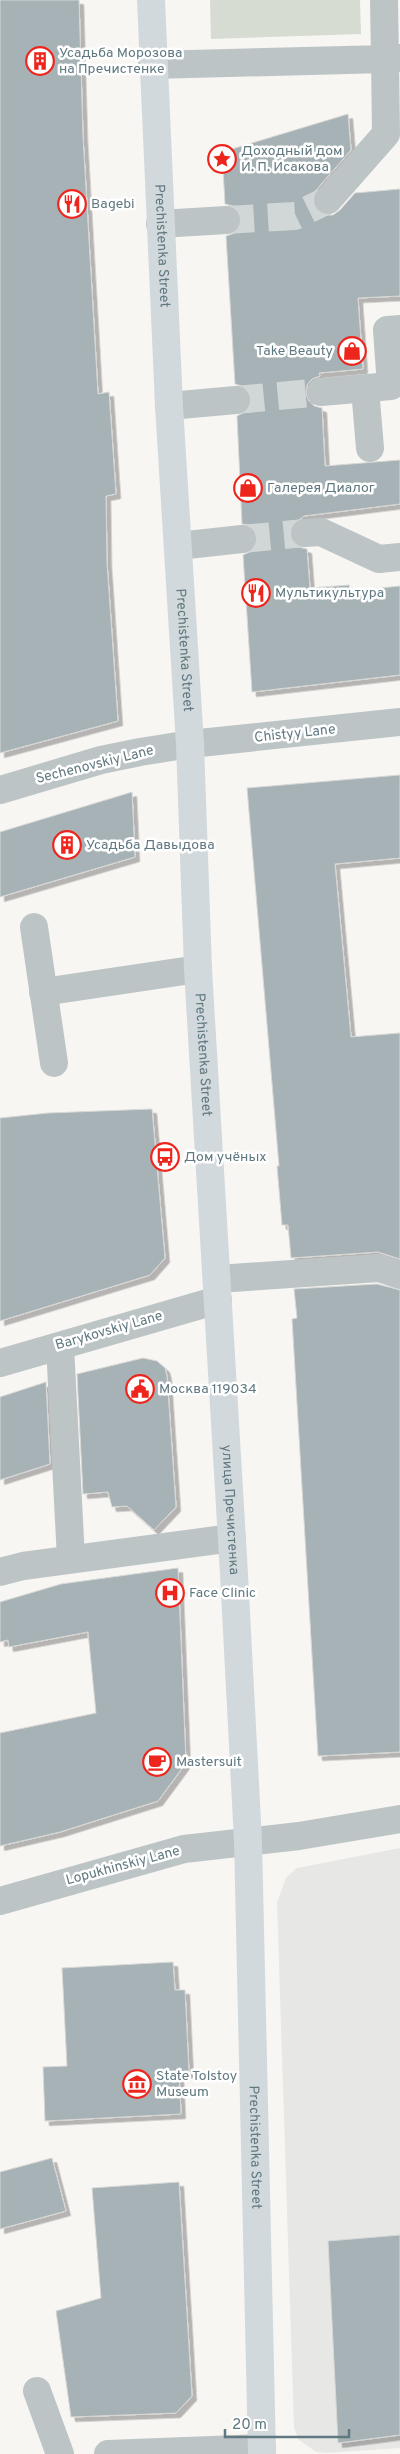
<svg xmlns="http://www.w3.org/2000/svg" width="400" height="2454" font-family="Overpass,sans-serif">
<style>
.built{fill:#e7e8e6}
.green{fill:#d7dcd2}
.building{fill:#a6b2b5;stroke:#d8d8d6;filter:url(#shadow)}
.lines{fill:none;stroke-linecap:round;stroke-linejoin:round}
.minor-tunnel{stroke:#d1d6d6;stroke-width:28;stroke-dasharray:28 14;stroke-linecap:butt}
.minor{stroke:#bdc4c6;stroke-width:28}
.major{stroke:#d2d9dc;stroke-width:28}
.labels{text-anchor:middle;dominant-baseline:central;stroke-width:5;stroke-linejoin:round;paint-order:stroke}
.poi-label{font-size:14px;fill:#607880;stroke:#fff;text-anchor:start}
.street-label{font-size:14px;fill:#607880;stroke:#fff}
</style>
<defs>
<filter id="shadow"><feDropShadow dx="4.5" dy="4.5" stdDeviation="0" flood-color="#0004"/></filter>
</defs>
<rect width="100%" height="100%" fill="#f7f6f3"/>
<!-- built -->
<path class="built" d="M400 1848V2448L326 2453 316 2452 299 2440 294 2428 277 1902 286 1878 297 1868Z"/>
<!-- green -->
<path class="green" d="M210 0H360L361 34 211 39Z"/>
<!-- building -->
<g class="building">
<path d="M0 0H79L83 137 98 394 109 392 116 494 106 496 107 563 118 721 0 753Z"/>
<path d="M348 114 351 150 316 190 313 196V205L318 212 324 215H333L340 210 355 193 400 189V296L358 298 363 369 319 373 320 376 312 379 307 385 306 394 309 401 314 406 322 408 325 466 400 460V504L304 516 291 526 290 534 292 542 298 547 307 549 310 588 349 585 351 591 400 586V675L252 692 243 555 252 551 256 546 258 538 254 529 249 525 242 524 237 416 245 412 250 406 252 399 248 391 242 386 235 384 226 236 235 233 240 227 242 220 239 211 233 206 225 204 222 152Z"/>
<path d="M400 775V858L335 864 351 1037 400 1033V1259L378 1252 291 1258 288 1225H282L277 1166H279L247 788Z"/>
<path d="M132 792 135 857 0 897V832Z"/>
<path d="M152 1109 165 1258 150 1275 0 1321V1118L48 1113Z"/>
<path d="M377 1284 400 1290V1752L318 1756 292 1319 297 1318 294 1289Z"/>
<path d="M143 1358 157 1361 165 1368 167 1376 176 1507 154 1530 127 1506 112 1507 108 1492 83 1494 77 1374Z"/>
<path d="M46 1382 50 1464 0 1480V1397Z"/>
<path d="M178 1568 186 1763 158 1801 60 1832 0 1846V1733L96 1713 88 1632 9 1647 8 1640 0 1642V1602L61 1584Z"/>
<path d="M173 1962 175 1990H185L189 2073 179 2074 181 2114 45 2121 43 2067 67 2066 62 1968Z"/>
<path d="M52 2158 66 2211 0 2229V2172Z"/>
<path d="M179 2182 192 2396 176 2413 71 2417 56 2311 101 2298 92 2188Z"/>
<path d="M400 2235V2435L338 2443 328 2241Z"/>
</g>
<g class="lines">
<!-- minor-tunnel -->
<g class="minor-tunnel">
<path d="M226 220 295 216 328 200"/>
<path d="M236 400 321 392"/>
<path d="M242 539 305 533"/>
</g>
<!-- minor -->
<g class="minor">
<path d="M152 65 385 59 384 0"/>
<path d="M328 200 386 134 385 59 400 58"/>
<path d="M160 224 226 220"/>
<path d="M365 389 370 448"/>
<path d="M321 392 391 386 387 330 400 329"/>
<path d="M169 406 236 400"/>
<path d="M305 533 321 532 379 559 400 557"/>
<path d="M178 546 242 539"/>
<path d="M0 790 101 760 140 752 190 744 400 722"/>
<path d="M34 927 54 1063"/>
<path d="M43 992 198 969"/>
<path d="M217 1279 379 1268 400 1275"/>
<path d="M60 1346 71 1559"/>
<path d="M0 1363 218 1300"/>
<path d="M0 1572 23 1566 232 1538"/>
<path d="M0 1901 184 1849 299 1836 400 1819"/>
<path d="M37 2391 60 2454"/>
<path d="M108 2454 262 2448"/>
</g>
<!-- major -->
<path class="major" id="s1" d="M151 0 169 406 190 744 198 969 234 1574 248 1841 262 2454"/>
</g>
<!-- icons -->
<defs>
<symbol id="building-ring" viewBox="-11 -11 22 22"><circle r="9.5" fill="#fff" stroke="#ee251c" stroke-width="1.5"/><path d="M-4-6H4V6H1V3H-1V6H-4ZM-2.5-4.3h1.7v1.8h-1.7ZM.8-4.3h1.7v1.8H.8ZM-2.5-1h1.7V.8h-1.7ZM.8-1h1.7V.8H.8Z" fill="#ee251c"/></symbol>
<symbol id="sight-ring" viewBox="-11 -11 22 22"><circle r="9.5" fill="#fff" stroke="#ee251c" stroke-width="1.5"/><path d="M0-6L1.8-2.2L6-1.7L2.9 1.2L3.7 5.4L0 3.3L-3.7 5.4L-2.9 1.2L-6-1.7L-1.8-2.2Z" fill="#ee251c"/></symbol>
<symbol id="restaurant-ring" viewBox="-11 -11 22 22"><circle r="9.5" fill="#fff" stroke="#ee251c" stroke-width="1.5"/><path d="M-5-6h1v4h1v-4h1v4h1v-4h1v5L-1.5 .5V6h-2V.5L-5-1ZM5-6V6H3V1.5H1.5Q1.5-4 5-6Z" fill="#ee251c"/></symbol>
<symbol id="shop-ring" viewBox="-11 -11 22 22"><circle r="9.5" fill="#fff" stroke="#ee251c" stroke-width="1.5"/><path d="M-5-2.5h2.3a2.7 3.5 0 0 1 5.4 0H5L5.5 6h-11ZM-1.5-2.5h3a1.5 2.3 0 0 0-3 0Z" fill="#ee251c"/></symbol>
<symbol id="bus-ring" viewBox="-11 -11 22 22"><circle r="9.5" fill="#fff" stroke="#ee251c" stroke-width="1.5"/><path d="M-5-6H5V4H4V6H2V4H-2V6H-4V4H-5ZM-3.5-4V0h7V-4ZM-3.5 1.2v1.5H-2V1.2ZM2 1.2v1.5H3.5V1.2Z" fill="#ee251c"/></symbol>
<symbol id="civic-ring" viewBox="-11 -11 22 22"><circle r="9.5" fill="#fff" stroke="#ee251c" stroke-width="1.5"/><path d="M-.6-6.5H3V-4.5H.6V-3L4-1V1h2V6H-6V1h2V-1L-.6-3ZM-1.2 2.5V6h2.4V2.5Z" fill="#ee251c"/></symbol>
<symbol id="hospital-ring" viewBox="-11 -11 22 22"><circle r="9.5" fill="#fff" stroke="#ee251c" stroke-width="1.5"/><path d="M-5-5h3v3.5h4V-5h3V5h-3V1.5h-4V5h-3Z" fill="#ee251c"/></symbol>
<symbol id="cafe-ring" viewBox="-11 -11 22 22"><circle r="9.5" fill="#fff" stroke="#ee251c" stroke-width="1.5"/><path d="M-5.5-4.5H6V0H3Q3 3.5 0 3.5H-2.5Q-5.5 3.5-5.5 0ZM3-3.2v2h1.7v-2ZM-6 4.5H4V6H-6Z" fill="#ee251c"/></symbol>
<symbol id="museum-ring" viewBox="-11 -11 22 22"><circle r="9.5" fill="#fff" stroke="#ee251c" stroke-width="1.5"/><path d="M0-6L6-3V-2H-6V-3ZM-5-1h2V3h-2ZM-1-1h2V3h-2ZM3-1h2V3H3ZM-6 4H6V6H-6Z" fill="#ee251c"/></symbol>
</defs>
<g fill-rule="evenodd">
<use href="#building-ring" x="24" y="45" width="32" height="32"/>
<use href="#sight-ring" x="206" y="143" width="32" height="32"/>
<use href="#restaurant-ring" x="56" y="188" width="32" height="32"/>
<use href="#shop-ring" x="336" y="335" width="32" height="32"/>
<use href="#shop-ring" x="232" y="472" width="32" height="32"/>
<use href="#restaurant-ring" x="240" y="577" width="32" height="32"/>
<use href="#building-ring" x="51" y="829" width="32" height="32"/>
<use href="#bus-ring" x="149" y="1141" width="32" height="32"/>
<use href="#civic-ring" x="124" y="1373" width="32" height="32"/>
<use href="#hospital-ring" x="154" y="1577" width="32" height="32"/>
<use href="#cafe-ring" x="141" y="1746" width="32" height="32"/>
<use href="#museum-ring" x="121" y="2068" width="32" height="32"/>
</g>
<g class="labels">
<!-- poi labels -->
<g class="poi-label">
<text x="59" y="53">Усадьба Морозова<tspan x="59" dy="16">на Пречистенке</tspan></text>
<text x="241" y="151">Доходный дом<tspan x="241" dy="16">И. П. Исакова</tspan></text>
<text x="91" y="204">Bagebi</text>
<text x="333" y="351" text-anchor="end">Take Beauty</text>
<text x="267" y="488">Галерея Диалог</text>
<text x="275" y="593">Мультикультура</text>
<text x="86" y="845">Усадьба Давыдова</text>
<text x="184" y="1157">Дом учёных</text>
<text x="159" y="1389">Москва 119034</text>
<text x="189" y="1593">Face Clinic</text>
<text x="176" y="1762">Mastersuit</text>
<text x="156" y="2076">State Tolstoy<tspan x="156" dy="16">Museum</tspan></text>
</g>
<!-- street labels -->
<g class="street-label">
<text stroke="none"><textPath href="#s1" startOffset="246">Prechistenka Street</textPath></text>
<text stroke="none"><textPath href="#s1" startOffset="651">Prechistenka Street</textPath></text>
<text transform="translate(295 734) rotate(-6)">Chistyy Lane</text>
<text transform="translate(95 765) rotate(-14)">Sechenovskiy Lane</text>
<text stroke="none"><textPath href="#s1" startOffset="1056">Prechistenka Street</textPath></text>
<text transform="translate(109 1331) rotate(-16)">Barykovskiy Lane</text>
<text stroke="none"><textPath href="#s1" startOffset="1512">улица Пречистенка</textPath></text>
<text transform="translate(123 1866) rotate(-15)">Lopukhinskiy Lane</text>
<text stroke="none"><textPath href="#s1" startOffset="2150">Prechistenka Street</textPath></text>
</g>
</g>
<!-- scale -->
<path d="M225 2429v8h124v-8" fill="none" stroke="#607880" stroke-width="2.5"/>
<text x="232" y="2429" font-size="15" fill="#607880" stroke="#ffffff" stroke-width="4" paint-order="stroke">20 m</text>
</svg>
